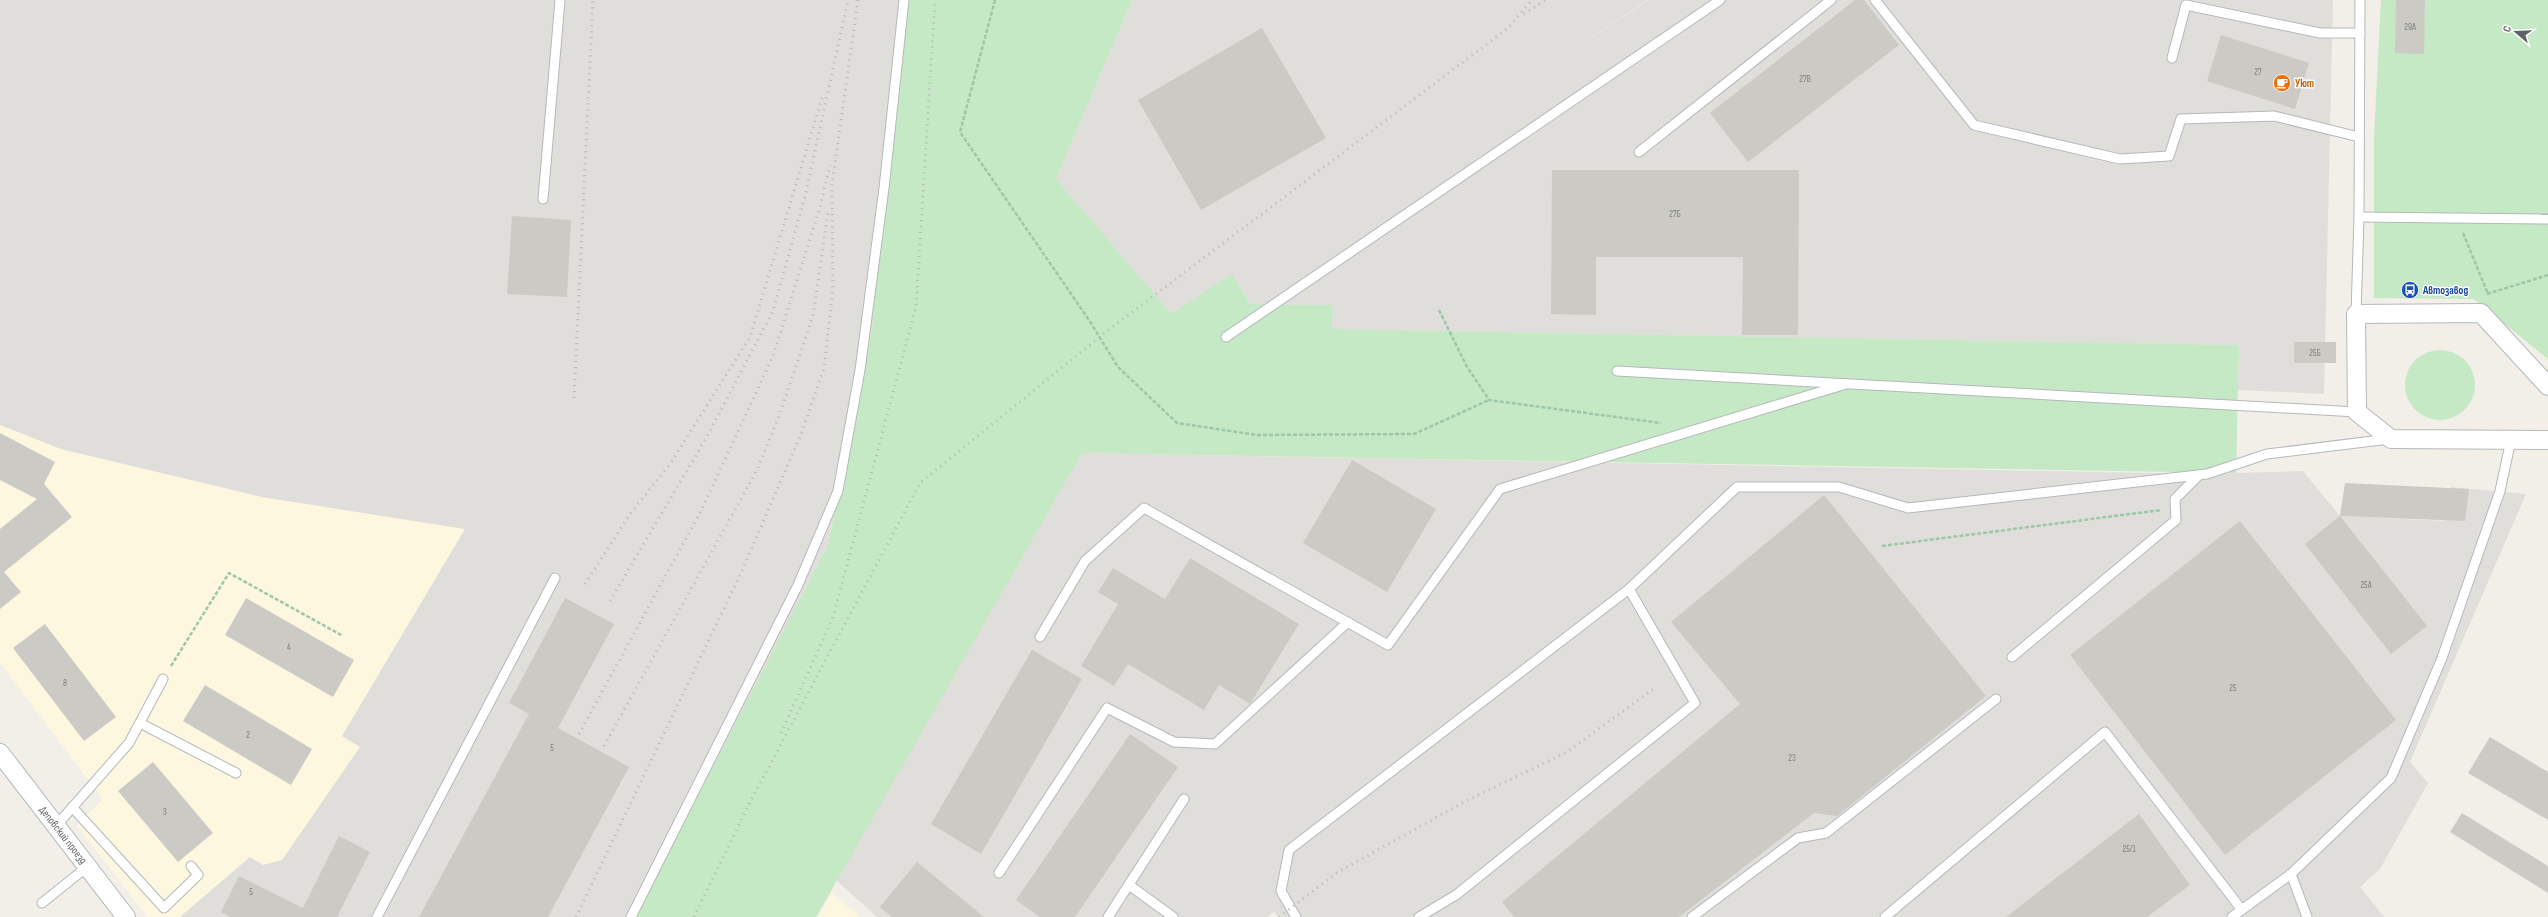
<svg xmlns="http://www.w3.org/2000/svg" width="2548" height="917" font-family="'Sofia Sans Condensed',sans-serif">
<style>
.commercial{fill:#fef7e0}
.industrial{fill:#e0deda}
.green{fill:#c5e8c5}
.building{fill:#cccac5}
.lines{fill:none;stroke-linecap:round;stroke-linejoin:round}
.service-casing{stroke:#b5b8bc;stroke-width:11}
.minor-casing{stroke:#b5b8bc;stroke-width:20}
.path{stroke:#9cc7a9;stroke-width:2.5;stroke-dasharray:4 2;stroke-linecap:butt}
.service{stroke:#fff;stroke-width:9}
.minor{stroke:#fff;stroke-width:18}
.rail{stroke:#b6b7b8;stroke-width:3;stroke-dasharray:1 5;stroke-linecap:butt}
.labels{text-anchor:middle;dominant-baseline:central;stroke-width:3;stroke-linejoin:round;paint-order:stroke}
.number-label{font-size:9px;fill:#7a7d7f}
.food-label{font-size:11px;font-weight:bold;fill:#c56008;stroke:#fff;text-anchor:start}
.transit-label{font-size:11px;font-weight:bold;fill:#164399;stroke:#fff;text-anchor:start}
.street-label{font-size:11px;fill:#5f6368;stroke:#fff}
</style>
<rect width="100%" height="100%" fill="#f1efe8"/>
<!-- commercial -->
<g class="commercial">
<path d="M0 425 61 449 262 497 465 529 342 736 360 747 282 861 263 865 250 857 180 917H148L77 826 103 799 0 663Z"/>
<path d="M832 893 860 917H818Z"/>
</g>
<!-- industrial -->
<g class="industrial">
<path d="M0 0H901L872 329 828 545 635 917H180L250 857 263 865 282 860 360 747 342 736 465 529 262 497 61 449 0 425Z"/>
<path d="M1132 0H1648L1525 81 1649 0H2333L2324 394 2238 390 2239 345 1332 329 1333 305 1250 304 1232 274 1171 315 1056 179Z"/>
<path d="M1082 453 2207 474 2303 471 2340 516 2445 521 2451 487 2526 494 2410 762 2428 783 2380 869 2360 887 2384 917H1278L1274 912 1267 917H877L836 880Z"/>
</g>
<!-- green -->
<g class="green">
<path d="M901 0H1132L1056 179 1171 314 1232 274 1250 304 1333 305 1332 329 2239 345 2236 473 1082 453 816 917H635L828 545 872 329Z"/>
<path d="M2381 0H2548V359L2474 299 2374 298V137Z"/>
<circle cx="2440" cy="385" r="35"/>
</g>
<!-- building -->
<g class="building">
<path d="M1855 0H1864L1899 45 1748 162 1710 113Z"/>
<path d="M2396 0H2425L2424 54 2395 53Z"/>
<path d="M1262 28 1326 138 1201 210 1138 100Z"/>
<path d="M2221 35 2309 63 2295 109 2207 81Z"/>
<path d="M1552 170H1799L1798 335H1742L1743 257H1596V315L1551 314Z"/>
<path d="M512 216 571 220 567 297 507 294Z"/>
<rect x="2294" y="342" width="42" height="21"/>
<path d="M0 433 55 462 44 484 72 517 4 572 21 592 0 609V529L37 499 0 480Z"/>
<path d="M1352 460 1436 509 1387 592 1303 543Z"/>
<path d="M2345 483 2469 489 2465 521 2340 516Z"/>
<path d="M1824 495 1986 696 1837 816 1814 813 1679 917H1514L1502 902 1740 704 1671 622Z"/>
<path d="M2340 516 2427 626 2391 654 2305 544Z"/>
<path d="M2240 521 2396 720 2225 855 2070 655Z"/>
<path d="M1190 558 1299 624 1250 704 1219 685 1204 710 1128 664 1114 686 1081 666 1118 604 1098 592 1113 568 1165 599Z"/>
<path d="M246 598 354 660 333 697 225 635Z"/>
<path d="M565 598 614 624 558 728 629 767 548 917H419L529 714 509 703Z"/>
<path d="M45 624 116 717 84 741 13 648Z"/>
<path d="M1032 650 1082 679 981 854 931 824Z"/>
<path d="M205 685 312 749 291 785 183 721Z"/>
<path d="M1130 734 1178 767 1075 917H1040L1016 900Z"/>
<path d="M2490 737 2548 772V820L2468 773Z"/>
<path d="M153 762 213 833 178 862 118 791Z"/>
<path d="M2462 813 2548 866V893L2450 832Z"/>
<path d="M2139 814 2190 885 2147 917H2006Z"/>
<path d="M339 836 370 852 337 917H230L221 912 239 876 303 908Z"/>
<path d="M917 862 984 917H892L880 907Z"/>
</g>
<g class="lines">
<defs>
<g id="service">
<path d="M1875 0 1974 125 2120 159 2169 156 2181 119 2274 116 2359 137"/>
<path d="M2172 58 2186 5 2320 33H2360"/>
<path d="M1639 152 1831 0"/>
<path d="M543 199 560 0"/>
<path d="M2359 217 2548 219"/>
<path d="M2356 314 2359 217 2360 0"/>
<path d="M1226 337 1720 0"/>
<path d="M1617 371 2357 412"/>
<path d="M1040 637 1085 561 1144 508 1388 645 1500 489 1846 384"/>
<path d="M2012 657 2176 520 2175 499 2199 475"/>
<path d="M140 723 236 773"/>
<path d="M72 807 164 908 198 875 191 866"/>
<path d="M56 826 129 743 163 679"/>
<path d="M999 873 1107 708 1174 742 1215 744 1348 622"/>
<path d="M1129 885 1173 917"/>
<path d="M42 903 87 867"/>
<path d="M377 917 555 578"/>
<path d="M631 917 798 585 838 491 860 370 884 188 904 0"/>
<path d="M1108 917 1184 799"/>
<path d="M1296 917 1281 891 1289 850 1629 589 1737 487H1839L1908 508 2207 474 2267 454 2389 439"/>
<path d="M1419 917 1456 895 1695 703 1629 589"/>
<path d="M1692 917 1798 838 1826 833 1996 699"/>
<path d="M1885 917 2105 732 2242 910"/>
<path d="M2232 917 2291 874"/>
<path d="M2307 917 2291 874 2391 778 2442 658 2500 491 2511 440"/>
</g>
<g id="minor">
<path d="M2548 386 2481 313 2356 314 2357 412 2391 439 2548 440"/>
<path d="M0 753 126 917"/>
</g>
</defs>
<!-- service casing -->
<use href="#service" class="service-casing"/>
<!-- minor casing -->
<use href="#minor" class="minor-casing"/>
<!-- path -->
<g class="path">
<path d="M995 0 960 132 1089 320 1118 367 1177 423 1257 435 1414 434 1489 400"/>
<path d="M2463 233 2488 294"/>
<path d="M2487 294 2548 275"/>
<path d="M1439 310 1466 365 1489 400 1661 423"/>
<path d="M1882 546 2161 510"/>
<path d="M171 666 229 573 343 636"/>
</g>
<!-- service -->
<use href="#service" class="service"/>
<!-- minor -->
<use href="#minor" class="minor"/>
<!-- rail -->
<g class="rail">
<path d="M1524 14 1545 0"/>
<path d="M574 398 593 0"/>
<path d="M585 584 630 514 670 464 750 337 823 95"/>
<path d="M610 601 705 440 773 311 806 192 848 0"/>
<path d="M781 733 833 617 916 307 935 0"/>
<path d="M579 734 701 511 773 356 820 207 830 165"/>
<path d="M604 746 757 470 779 416 813 316 828 212"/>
<path d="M749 804 920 483 1107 331 1508 28 1532 0"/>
<path d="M576 917 740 575 802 432 824 368 833 288 832 185 858 0"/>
<path d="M694 917 751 800"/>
<path d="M1279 917 1338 872 1466 801 1567 752 1656 687"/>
</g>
</g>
<!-- icons -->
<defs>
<symbol id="cafe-disc" viewBox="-11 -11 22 22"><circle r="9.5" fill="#e8710a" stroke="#fff"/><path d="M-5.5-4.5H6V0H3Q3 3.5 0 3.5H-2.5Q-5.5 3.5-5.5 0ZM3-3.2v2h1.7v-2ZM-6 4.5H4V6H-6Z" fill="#fff"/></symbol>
<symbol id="bus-disc" viewBox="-11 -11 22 22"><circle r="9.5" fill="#1a4fb4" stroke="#fff"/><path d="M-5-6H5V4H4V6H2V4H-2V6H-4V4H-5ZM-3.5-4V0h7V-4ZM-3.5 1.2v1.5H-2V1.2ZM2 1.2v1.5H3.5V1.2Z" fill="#fff"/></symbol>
</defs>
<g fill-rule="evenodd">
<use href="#cafe-disc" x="2272" y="73" width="20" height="20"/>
<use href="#bus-disc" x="2400" y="280" width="20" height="20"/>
</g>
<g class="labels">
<!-- number labels -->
<g class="number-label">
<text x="2410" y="27">29А</text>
<text x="2258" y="72">27</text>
<text x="1805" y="79">27В</text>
<text x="1675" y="214">27Б</text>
<text x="2315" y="353">25Б</text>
<text x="2366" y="585">25А</text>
<text x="289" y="647">4</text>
<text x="65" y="683">8</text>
<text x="2233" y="688">25</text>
<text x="248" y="735">2</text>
<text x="552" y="748">5</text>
<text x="1792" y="758">23</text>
<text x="165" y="812">3</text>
<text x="2129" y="849">25/1</text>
<text x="251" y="892">5</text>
</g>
<!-- food labels -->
<g class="food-label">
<text x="2295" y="83">Уют</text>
</g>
<!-- transit labels -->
<g class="transit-label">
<text x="2423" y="290">Автозавод</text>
</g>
<!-- street labels -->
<g class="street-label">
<text transform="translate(63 835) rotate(52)">Деповский проезд</text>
</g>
</g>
<!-- north arrow -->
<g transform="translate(2516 32) rotate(289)" stroke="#ffffff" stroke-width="3" paint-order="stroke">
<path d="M0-3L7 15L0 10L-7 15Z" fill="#5f6368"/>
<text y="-6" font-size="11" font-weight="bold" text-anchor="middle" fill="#5f6368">С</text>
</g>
</svg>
